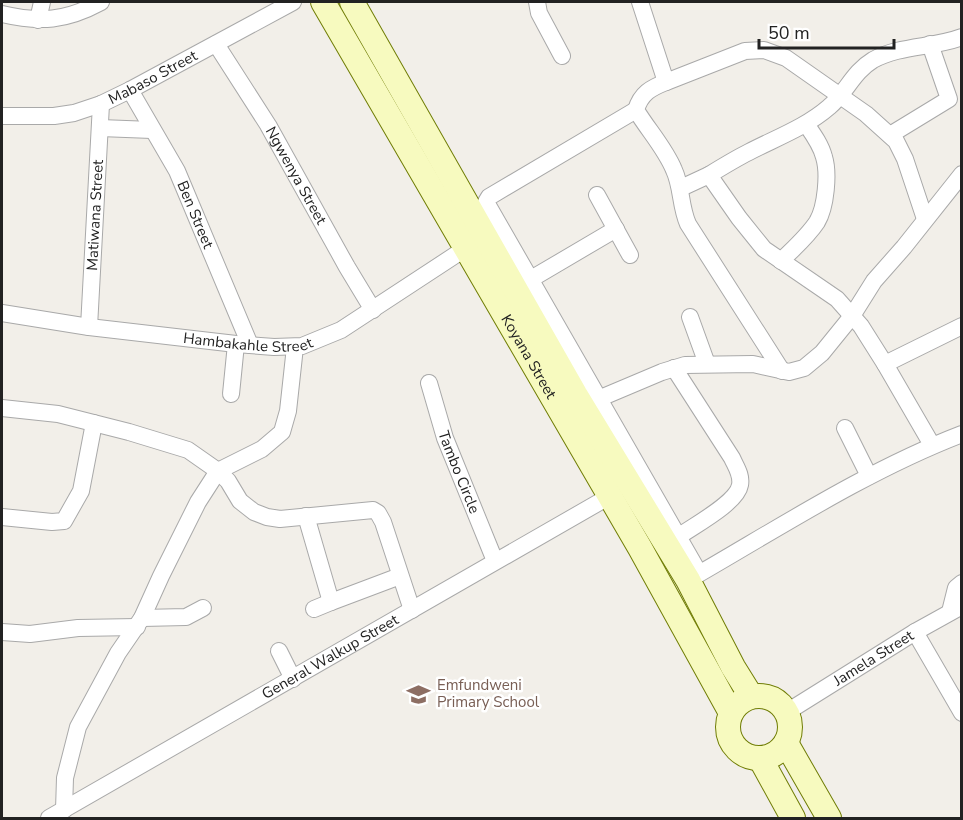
<svg xmlns="http://www.w3.org/2000/svg" width="963" height="820" font-family="'Nunito Sans',sans-serif">
<style>
.lines{fill:none;stroke-linecap:round;stroke-linejoin:round}
.street-casing{stroke:#a9a9a9;stroke-width:18}
.secondary-casing{stroke:#707d05;stroke-width:26}
.street{stroke:#fff;stroke-width:16}
.secondary{stroke:#f7fabf;stroke-width:24}
.labels{text-anchor:middle;dominant-baseline:central;stroke-width:5;stroke-linejoin:round;paint-order:stroke}
.street-label{font-size:15px;fill:#222;stroke:#fff}
.education-label{font-size:15px;fill:#785e54;stroke:#fff;text-anchor:start}
</style>
<rect width="100%" height="100%" fill="#f2efe9"/>
<g class="lines">
<defs>
<g id="street">
<path d="M537 2 539 13 562 56"/>
<path d="M640 2 666 82C651 88 641 93 636 110 648 130 665 148 674 170 682 187 680 206 688 224L782 371"/>
<path d="M2 14C40 23 66 21 101 2"/>
<path d="M38 20 42 2"/>
<path id="s1" d="M216 44 268 125 347 267 373 310"/>
<path d="M666 82 745 51 764 50 786 58 866 114 896 141 905 159 925 219"/>
<path id="s2" d="M130 90 177 171 250 345"/>
<path d="M636 110 489 197 486 202 699 573"/>
<path id="s3" d="M2 116H54L74 113 101 104 130 90 293 2"/>
<path d="M100 128 152 130"/>
<path d="M890 135 949 99 930 44"/>
<path d="M709 175C722 167 735 159 749 152 776 138 806 127 829 107 846 93 853 72 873 60 900 45 933 48 962 37"/>
<path d="M681 188 709 175 739 218 764 249 837 299 861 326 885 364 962 326"/>
<path d="M597 195 630 255"/>
<path d="M781 261C793 249 807 237 817 222 826 207 829 173 824 157 821 145 813 134 806 124"/>
<path d="M531 279 616 229"/>
<path id="s4" d="M2 313 89 327 236 344 274 347 302 346 341 330 466 248"/>
<path d="M690 317 707 364"/>
<path id="s5" d="M89 327 101 104"/>
<path d="M885 364 932 445"/>
<path d="M674 368 732 458C736 467 742 475 740 485 737 503 693 526 678 537"/>
<path id="s6" d="M429 383 445 438 495 561"/>
<path d="M231 394 236 344"/>
<path d="M598 399 662 372 685 365 753 364 789 372 804 368 822 353 852 316 874 281 904 247 962 174"/>
<path d="M2 408 58 414 129 432 188 450 218 471 228 481 240 501 254 512 267 517 280 519 373 510 378 513 383 522 412 610"/>
<path d="M845 428 869 476"/>
<path d="M306 516 331 602 400 576"/>
<path d="M2 517 52 522 64 521 81 491 94 423"/>
<path d="M690 579C779 528 866 471 962 434"/>
<path d="M314 609 331 602"/>
<path d="M950 612 956 588 962 583"/>
<path d="M142 618 186 617 203 608"/>
<path d="M2 632 30 634 78 628 137 627"/>
<path d="M915 632 962 713"/>
<path d="M279 651 293 679"/>
<path id="s7" d="M787 712 915 632 962 606"/>
<path d="M64 810 65 778 78 727 118 653 142 618 161 576 198 502 218 471 262 449 282 432 288 411 295 347"/>
<path id="s8" d="M49 818 610 496"/>
</g>
<g id="secondary">
<path id="s9" d="M323 2 640 548 731 713"/>
<path d="M352 2 575 394 688 580 733 667 751 696"/>
<circle cx="759" cy="727" r="31"/>
<path d="M786 743 829 818"/>
<path d="M760 758 793 818"/>
</g>
</defs>
<!-- street casing -->
<use href="#street" class="street-casing"/>
<!-- secondary casing -->
<use href="#secondary" class="secondary-casing"/>
<!-- street -->
<use href="#street" class="street"/>
<!-- secondary -->
<use href="#secondary" class="secondary"/>
</g>
<!-- icons -->
<defs>
<symbol id="school-bare" viewBox="-9 -9 18 18"><path d="M0-5L7-2L0 1L-7-2ZM-4 1L0 2.5L4 1V4Q0 6-4 4Z" fill="#8d6e63" stroke="#fff" stroke-width="2.5" paint-order="stroke"/></symbol>
</defs>
<g fill-rule="evenodd">
<use href="#school-bare" x="402" y="678" width="33" height="33"/>
</g>
<g class="labels">
<!-- street labels -->
<g class="street-label">
<text stroke="none"><textPath href="#s3" startOffset="159">Mabaso Street</textPath></text>
<text stroke="none"><textPath href="#s1" startOffset="154">Ngwenya Street</textPath></text>
<text stroke="none"><textPath href="#s5" startOffset="112">Matiwana Street</textPath></text>
<text stroke="none"><textPath href="#s2" startOffset="141">Ben Street</textPath></text>
<text stroke="none"><textPath href="#s4" startOffset="248">Hambakahle Street</textPath></text>
<text stroke="none"><textPath href="#s9" startOffset="410">Koyana Street</textPath></text>
<text stroke="none"><textPath href="#s6" startOffset="94">Tambo Circle</textPath></text>
<text stroke="none"><textPath href="#s8" startOffset="324">General Walkup Street</textPath></text>
<text stroke="none"><textPath href="#s7" startOffset="102">Jamela Street</textPath></text>
</g>
<!-- education labels -->
<g class="education-label">
<text x="437" y="685">Emfundweni<tspan x="437" dy="17">Primary School</tspan></text>
</g>
</g>
<!-- border -->
<rect width="963" height="820" fill="none" stroke="#222222" stroke-width="6"/>
<!-- scale -->
<path d="M759 39v9h135v-9" fill="none" stroke="#222222" stroke-width="3"/>
<text x="768" y="39" font-size="18" fill="#222222" stroke="#ffffff" stroke-width="4.5" paint-order="stroke">50 m</text>
</svg>
